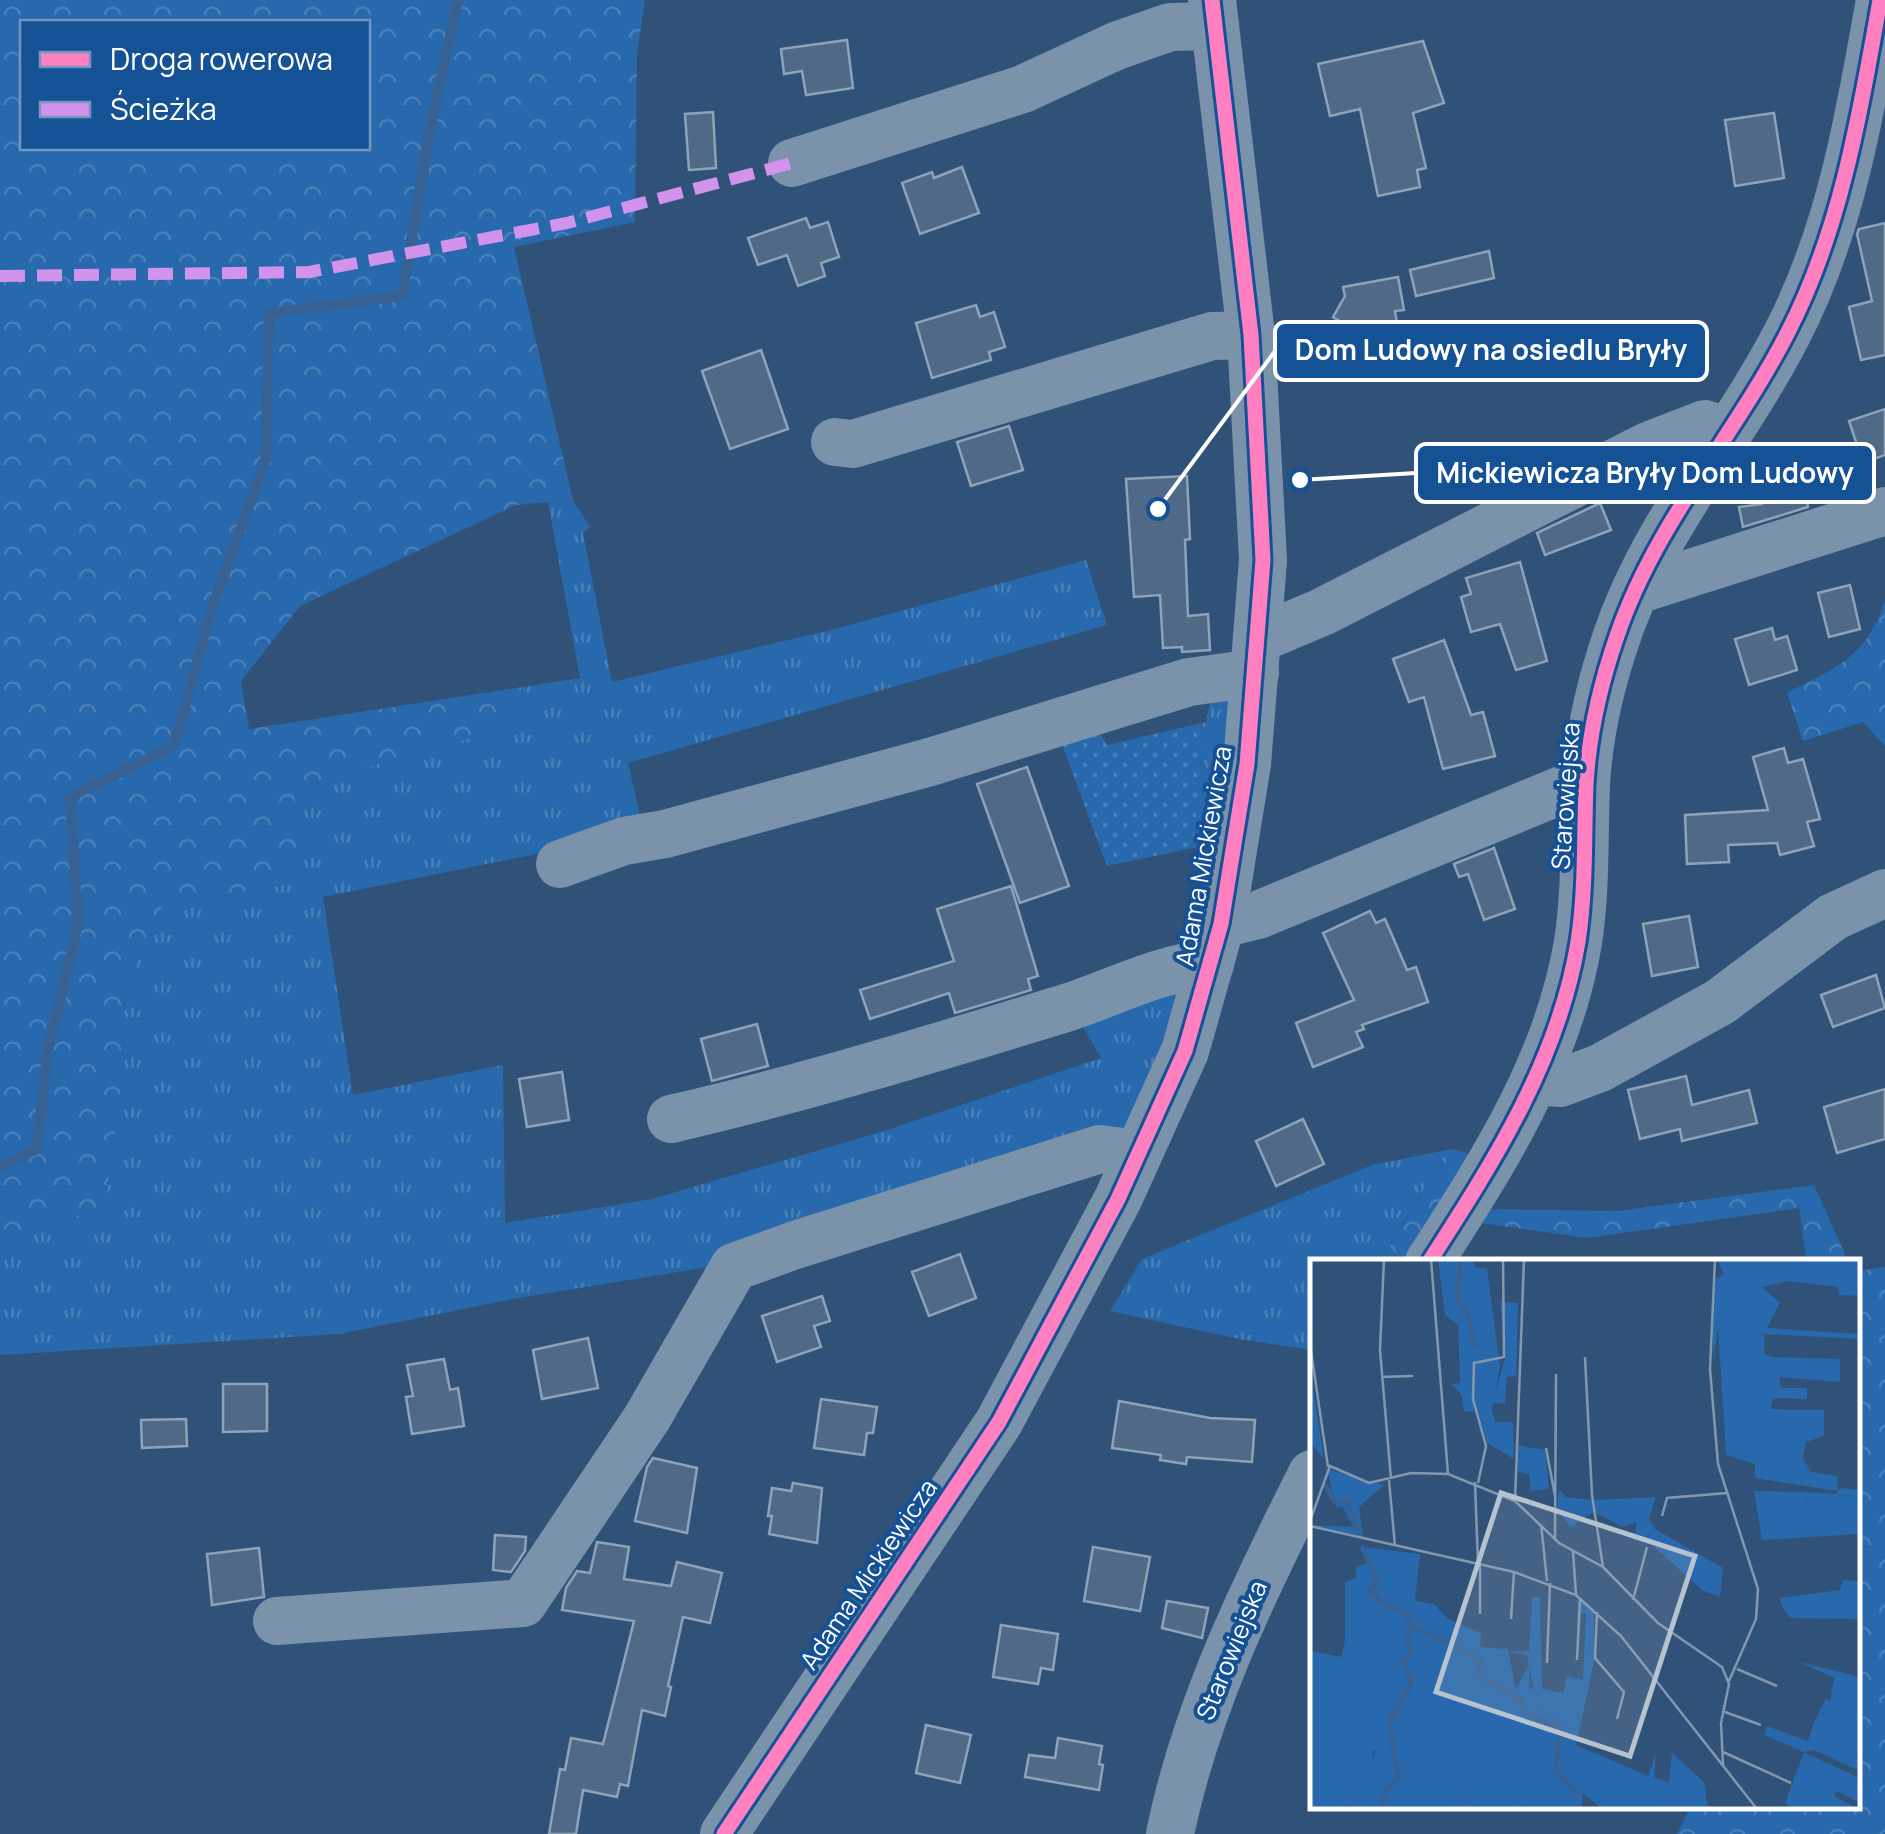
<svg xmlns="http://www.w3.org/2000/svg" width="1885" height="1834" font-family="Manrope,sans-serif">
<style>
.grass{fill:url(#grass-tufts)}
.forest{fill:url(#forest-crowns);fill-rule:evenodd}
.park{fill:url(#park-dots)}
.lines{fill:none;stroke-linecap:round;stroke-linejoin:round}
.stream{stroke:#376192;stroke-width:10}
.building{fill:#4f6987;stroke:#8fa2b8;stroke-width:2.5}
.minor{stroke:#7b92ab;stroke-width:48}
.quiet{stroke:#d193ec;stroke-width:12;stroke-dasharray:25 12;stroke-linecap:butt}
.cycleway-casing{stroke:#145195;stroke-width:21}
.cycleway{stroke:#ff80c0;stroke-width:15}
.labels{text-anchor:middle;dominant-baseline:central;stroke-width:8;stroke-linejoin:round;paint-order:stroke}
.street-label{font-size:25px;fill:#fff;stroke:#145195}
.inset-river{fill:none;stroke:#376192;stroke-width:5}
.inset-road{fill:none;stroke:#8397ae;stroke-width:2.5}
.view{fill:#b7c2d0;fill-opacity:0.15;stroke:#b7c2d0;stroke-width:5}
.inset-edge{fill:none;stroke:#fff;stroke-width:5}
.leader{fill:none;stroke:#fff;stroke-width:4}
.callout-dot{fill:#fff;stroke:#145195;stroke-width:4}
.callout{fill:#145195;stroke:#fff;stroke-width:4}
.callout-label{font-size:28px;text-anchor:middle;font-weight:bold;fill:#fff}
</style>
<defs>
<pattern id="grass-tufts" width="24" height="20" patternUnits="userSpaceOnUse" patternTransform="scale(2.5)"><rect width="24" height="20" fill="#2868ac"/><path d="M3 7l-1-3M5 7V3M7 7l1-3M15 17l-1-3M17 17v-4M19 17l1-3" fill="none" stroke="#487fb8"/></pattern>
<pattern id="forest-crowns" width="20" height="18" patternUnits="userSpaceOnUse" patternTransform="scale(2.5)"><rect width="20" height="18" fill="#2868ac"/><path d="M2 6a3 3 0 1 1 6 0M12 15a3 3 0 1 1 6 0" fill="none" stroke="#487fb8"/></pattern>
<pattern id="park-dots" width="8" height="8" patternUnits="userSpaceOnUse" patternTransform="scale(2.5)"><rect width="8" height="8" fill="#2868ac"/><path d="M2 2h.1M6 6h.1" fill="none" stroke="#487fb8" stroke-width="1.8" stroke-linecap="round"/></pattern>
</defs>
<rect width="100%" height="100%" fill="#315278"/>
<!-- grass -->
<g class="grass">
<path d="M573 500 590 527 583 533 612 682 835 629 1086 560 1107 625 628 763 643 828 596 842 323 897 353 1095 503 1065 505 1223 652 1199 881 1132 1101 1058 1074 1011 1187 972 1142 1104 1128 1129 708 1267 518 1298 339 1334 0 1355V1235L105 1208 123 1070 125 983 162 907 298 882 293 788 526 722 523 687 580 678 548 502Z"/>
<path d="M1213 688 1237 695 1217 843 1200 850 1193 848 1206 722Z"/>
<path d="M1447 1150 1380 1261 1312 1262V1350L1239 1339 1110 1311 1142 1259 1372 1165Z"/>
</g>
<!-- forest -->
<g class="forest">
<path d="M0 0H645L637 54 635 222 514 247 573 500 516 505 300 606 241 681 249 729 523 687 527 722 294 788 298 882 162 907 125 983 123 1070 105 1209 0 1235ZM22 22H368V148H22Z"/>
<path d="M1885 601V746L1863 722 1803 741 1787 693C1838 666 1865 659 1885 601Z"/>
<path d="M1453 1149 1481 1157 1415 1261 1380 1262 1447 1150Z"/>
<path d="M1814 1185 1848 1261H1754L1806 1257 1799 1208 1587 1238 1481 1223 1487 1209 1617 1211Z"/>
<path d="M1885 1267V1834H1677L1690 1807 1858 1806V1271Z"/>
</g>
<!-- park -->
<path class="park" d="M1206 722 1193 848 1107 866 1058 734 1094 723 1107 745Z"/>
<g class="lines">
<!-- stream -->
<path class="stream" d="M0 1167 37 1149 47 1054 78 925 70 797 174 746 211 611 266 458 269 313 402 296 429 134 458 0"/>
</g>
<!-- building -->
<g class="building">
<path d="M847 40 853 88 806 95 802 71 784 74 781 49Z"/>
<path d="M1423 41 1444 103 1413 113 1426 168 1417 170 1420 187 1378 196 1360 109 1330 116 1318 64Z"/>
<path d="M713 112 716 168 689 170 685 114Z"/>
<path d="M1774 113 1784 178 1735 186 1725 120Z"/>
<path d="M962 167 979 213 920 234 902 183 932 172 934 178Z"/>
<path d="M806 218 810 228 828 222 839 257 821 263 825 276 798 286 787 255 758 265 748 238Z"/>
<path d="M1885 223V355L1861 360 1849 307 1872 301 1857 234 1859 229Z"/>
<path d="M1489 251 1494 278 1416 296 1410 270Z"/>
<path d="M1398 277 1404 310 1395 311 1398 330 1353 338 1351 328 1333 317 1345 296 1343 287Z"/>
<path d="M976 305 980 317 994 312 1005 347 989 352 991 360 932 378 916 323Z"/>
<path d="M761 350 788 429 730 449 702 371Z"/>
<path d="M1885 409V455L1863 463 1849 421Z"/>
<path d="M1009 426 1023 470 971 486 957 442Z"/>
<path d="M1805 449 1810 480 1804 481 1808 507 1743 527 1739 507 1762 504 1754 456Z"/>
<path d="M1187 476 1190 539 1185 540 1188 616 1208 614 1210 650 1182 652V647L1163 648 1160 595 1134 597 1126 479Z"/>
<path d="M1600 503 1611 530 1545 555 1537 533Z"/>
<path d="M1520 562 1547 661 1516 670 1500 624 1471 632 1461 597 1471 594 1466 578Z"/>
<path d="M1850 585 1860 629 1829 637 1818 593Z"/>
<path d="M1772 628 1775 640 1787 636 1797 670 1749 685 1735 639Z"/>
<path d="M1444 640 1471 715 1483 712 1495 756 1443 769 1424 697 1409 702 1393 659Z"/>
<path d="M1784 748 1788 763 1803 759 1820 819 1807 822 1814 846 1780 855 1777 843 1728 845 1729 862 1687 864 1685 815 1768 810 1753 757Z"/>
<path d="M1027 767 1069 886 1020 903 977 784Z"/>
<path d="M1494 848 1515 909 1484 920 1468 874 1459 877 1454 864Z"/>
<path d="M1011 886 1038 976 1028 979 1031 990 955 1013 949 993 870 1019 860 990 954 961 937 909Z"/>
<path d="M1370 911 1376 923 1385 919 1407 970 1416 967 1428 1002 1362 1025 1364 1029 1356 1032 1363 1047 1313 1067 1296 1023 1354 1000 1323 933Z"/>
<path d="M1689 916 1698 967 1652 976 1643 924Z"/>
<path d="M1876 975 1885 1008 1833 1027 1821 995Z"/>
<path d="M757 1024 768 1066 712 1081 701 1039Z"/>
<path d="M562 1072 569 1120 527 1127 519 1079Z"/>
<path d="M1686 1076 1692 1105 1749 1090 1757 1123 1682 1141 1680 1129 1640 1139 1628 1090Z"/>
<path d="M1885 1089V1139L1837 1153 1824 1107Z"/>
<path d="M1303 1119 1324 1164 1276 1186 1256 1141Z"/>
<path d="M960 1254 976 1298 929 1316 912 1272Z"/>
<path d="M822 1296 830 1321 814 1326 821 1347 777 1362 762 1316Z"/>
<path d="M588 1338 598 1388 542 1399 533 1350Z"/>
<path d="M444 1359 450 1390 458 1388 464 1426 412 1434 406 1397 413 1396 407 1365Z"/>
<path d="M223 1384H267V1431L223 1432Z"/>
<path d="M821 1399 877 1407 873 1433H867L864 1455 814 1448Z"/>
<path d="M1119 1401 1210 1418 1255 1420 1252 1462 1187 1457 1186 1464 1160 1460 1161 1455 1112 1448Z"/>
<path d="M186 1419 187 1446 142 1448 141 1420Z"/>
<path d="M653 1458 697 1468 687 1533 635 1521 647 1467Z"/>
<path d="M793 1483 822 1488 817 1543 769 1534 772 1516H768L772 1488 791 1491Z"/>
<path d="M495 1535 526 1537 525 1551 511 1572 493 1570Z"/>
<path d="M597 1542 629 1547 624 1579 671 1586 677 1562 722 1573 710 1623 683 1617 668 1686 671 1687 665 1716 642 1710 628 1786 620 1784 617 1797 583 1790 576 1834H549L560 1769 565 1770 571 1738 603 1744 634 1621 562 1610 566 1588 577 1571 590 1573Z"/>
<path d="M1093 1547 1150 1557 1140 1611 1084 1601Z"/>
<path d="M259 1548 264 1597 212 1605 207 1554Z"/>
<path d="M1167 1601 1208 1608 1202 1638 1162 1628Z"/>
<path d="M1001 1625 1058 1634 1053 1670 1041 1668 1038 1684 993 1677Z"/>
<path d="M926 1725 971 1735 960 1783 916 1773Z"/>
<path d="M1058 1738 1102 1746 1099 1764 1103 1765 1099 1790 1025 1777 1029 1755 1055 1758Z"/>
</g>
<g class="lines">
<!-- minor -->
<g class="minor">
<path d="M792 163 1023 89 1116 46 1170 27 1215 26"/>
<path d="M835 442 853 444 1212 336 1251 335"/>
<path d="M1637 590 1885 511"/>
<path d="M1258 639 1322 612 1648 446 1705 424 1727 431"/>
<path d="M560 864 624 841 665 834 930 762 1189 682 1255 673"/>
<path d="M1221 924 1258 915 1586 780"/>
<path d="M1536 1081 1560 1083 1600 1068 1720 1002 1833 917 1885 893"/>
<path d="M671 1119C801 1089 928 1050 1056 1011 1108 996 1155 968 1210 964"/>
<path d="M1429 1262C1494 1161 1558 1062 1578 942 1586 890 1584 837 1586 784 1589 734 1601 682 1617 636 1655 524 1734 437 1787 334 1841 230 1860 113 1880 0"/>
<path d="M277 1621 523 1603 647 1418 734 1267 795 1245 1100 1149 1138 1154"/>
<path d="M724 1834 999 1422 1118 1199 1185 1051 1221 924 1247 764 1263 560 1251 335 1212 0"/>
<path d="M1170 1834C1196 1707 1254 1589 1312 1474"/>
</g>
<!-- quiet -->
<path class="quiet" d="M0 276 309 272 567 223 792 163"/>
<defs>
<g id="cycleway">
<path d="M1429 1262C1494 1161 1558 1062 1578 942 1586 890 1584 837 1586 784 1589 734 1601 682 1617 636 1655 524 1734 437 1787 334 1841 230 1860 113 1880 0"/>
<path d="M724 1834 999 1422 1118 1199 1185 1051 1221 924 1247 764 1263 560 1251 335 1212 0"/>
</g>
</defs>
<!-- cycleway casing -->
<use href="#cycleway" class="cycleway-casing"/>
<!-- cycleway -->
<use href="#cycleway" class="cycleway"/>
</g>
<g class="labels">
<!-- street labels -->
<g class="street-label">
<text transform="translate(1565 796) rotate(-86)">Starowiejska</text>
<text transform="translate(1203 856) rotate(-80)">Adama Mickiewicza</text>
<text transform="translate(868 1574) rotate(-56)">Adama Mickiewicza</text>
<text transform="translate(1231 1650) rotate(-68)">Starowiejska</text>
</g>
</g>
<!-- overview -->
<g transform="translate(1310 1259)">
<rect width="550" height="550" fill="#315278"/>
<path d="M190 43 208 44 206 117 197 118 195 145 182 144 195 100ZM457 69 550 75V80L454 75ZM460 98 530 100V123L469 118ZM164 139 176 167 189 177 184 163H203L204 200 177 184ZM531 229 550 231V238L528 235V250L497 249 496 233 525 235ZM47 319 46 381H35V323ZM222 338H230L232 430 254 434 256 417 273 421 276 354 270 355V341L284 353V402L266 488 256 482 257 464 227 447 217 396 198 393 219 392ZM0 392 32 398 16 481 25 483 36 432 57 435 50 468 67 472 62 500 31 495 0 476ZM489 403 550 418V439H539L522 428 525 419ZM516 440 550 459V496L506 478 504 491 493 493 550 519V544L527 532 524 537 548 550H486L475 544 494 493 454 476 457 467 498 482 504 464 543 479 546 468 509 453ZM0 486 51 522 39 550 0 549ZM117 494 148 508 219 550H168L115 510ZM371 502 394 523 398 550H377L364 530Z" fill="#2868ac"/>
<path d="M128 0H165L164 8 177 9 190 108 182 150 190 180 176 167 163 138 164 153 154 152 152 136 141 125 150 124 148 66 135 56ZM407 0H550V37L529 36 528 28 479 22 452 28 470 44 454 75 455 95 465 100 471 129H497V140L463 139 460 150 514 151V177L496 183 493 199 501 213 528 217 527 232 445 219V205L416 196 408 69 403 103V21L414 15ZM0 85 3 130 14 200 0 183ZM206 186 235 191 239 230 220 232V217L208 212ZM17 210 74 226 49 248 53 277 0 266 44 268 32 247 26 248ZM249 229 255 238 284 241 346 238 339 259 345 270 413 309 410 338 392 331 342 286 324 281 327 263 313 268 284 253 261 268 247 252ZM444 232 496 233 497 249 527 250V235L550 238V275L452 281ZM53 288 110 295 105 342 124 345 138 360 171 374 170 388 198 390 206 431 220 403 219 429 229 432 228 448 257 464V482L338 517 346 494 344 518 359 524 362 494 371 502 364 530 377 550H293L272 534V550H219L118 495 115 510 168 550H39L51 522 0 486V476L31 495 62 500 66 492 61 490 67 472 49 468 56 435 36 432 25 483 15 481 35 381 46 380V308L57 304ZM533 321 550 322V360L480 359 472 348 470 339 530 331ZM522 428 550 439V459L520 447ZM509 453 547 468 543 480 504 464ZM506 478 550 496V512L504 491Z" fill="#2868ac"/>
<path class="inset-river" d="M151 0 147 41 158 54 165 89M15 226 25 243 37 242 49 271M52 287 67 323 60 332 72 343 97 356 101 366 171 401 168 416 211 441 213 453 249 469 246 512 269 536M72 550 75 532 88 520 79 462 102 425 93 403 101 396 96 375 103 369"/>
<path class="inset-road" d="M74 0 70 91 81 220M121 0 138 215M405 0 400 110 408 205 448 330 446 360 419 422M0 85 18 208M275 98 282 236 293 308M71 118 103 117M236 189 245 237M79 221 85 287M165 223 168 305M168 224 176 187 163 140 164 104 194 98 193 0M205 242 214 0M352 257 357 239 417 234M0 262 20 207 59 224 101 214 138 215 205 242 249 284 293 308 348 364 412 408 419 425 411 464 413 506M231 265 237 322M0 267 204 313 266 336 311 377 447 550M245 281 246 115M263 292 266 336M323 341 337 288M287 353 285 399 314 433 307 460M170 355V306M201 360 204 313M267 401 270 339M237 404 240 324M427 410 467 427M412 452 451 466M413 493 481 524"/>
<path class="view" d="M191 234 385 297 320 497 126 433Z"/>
<rect width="550" height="550" class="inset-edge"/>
</g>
<!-- callouts -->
<path class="leader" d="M1158 509L1275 351M1300 480L1416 473"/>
<g class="callout-dot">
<circle cx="1158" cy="509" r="10"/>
<circle cx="1300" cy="480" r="10"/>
</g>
<g class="callout">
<rect x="1275" y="322" width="432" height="58" rx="10"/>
<rect x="1416" y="444" width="458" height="58" rx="10"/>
</g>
<g class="callout-label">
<text x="1491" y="360">Dom Ludowy na osiedlu Bryły</text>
<text x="1645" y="483">Mickiewicza Bryły Dom Ludowy</text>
</g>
<!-- legend -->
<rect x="20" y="20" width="350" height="130" fill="#145195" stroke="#7297bf" stroke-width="2.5"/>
<rect x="40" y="52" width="50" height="15" fill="#ff80c0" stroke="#7297bf" stroke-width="2.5"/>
<text x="110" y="70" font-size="30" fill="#ffffff">Droga rowerowa</text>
<rect x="40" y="102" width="50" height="15" fill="#d193ec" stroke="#7297bf" stroke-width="2.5"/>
<text x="110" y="120" font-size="30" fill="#ffffff">Ścieżka</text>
</svg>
